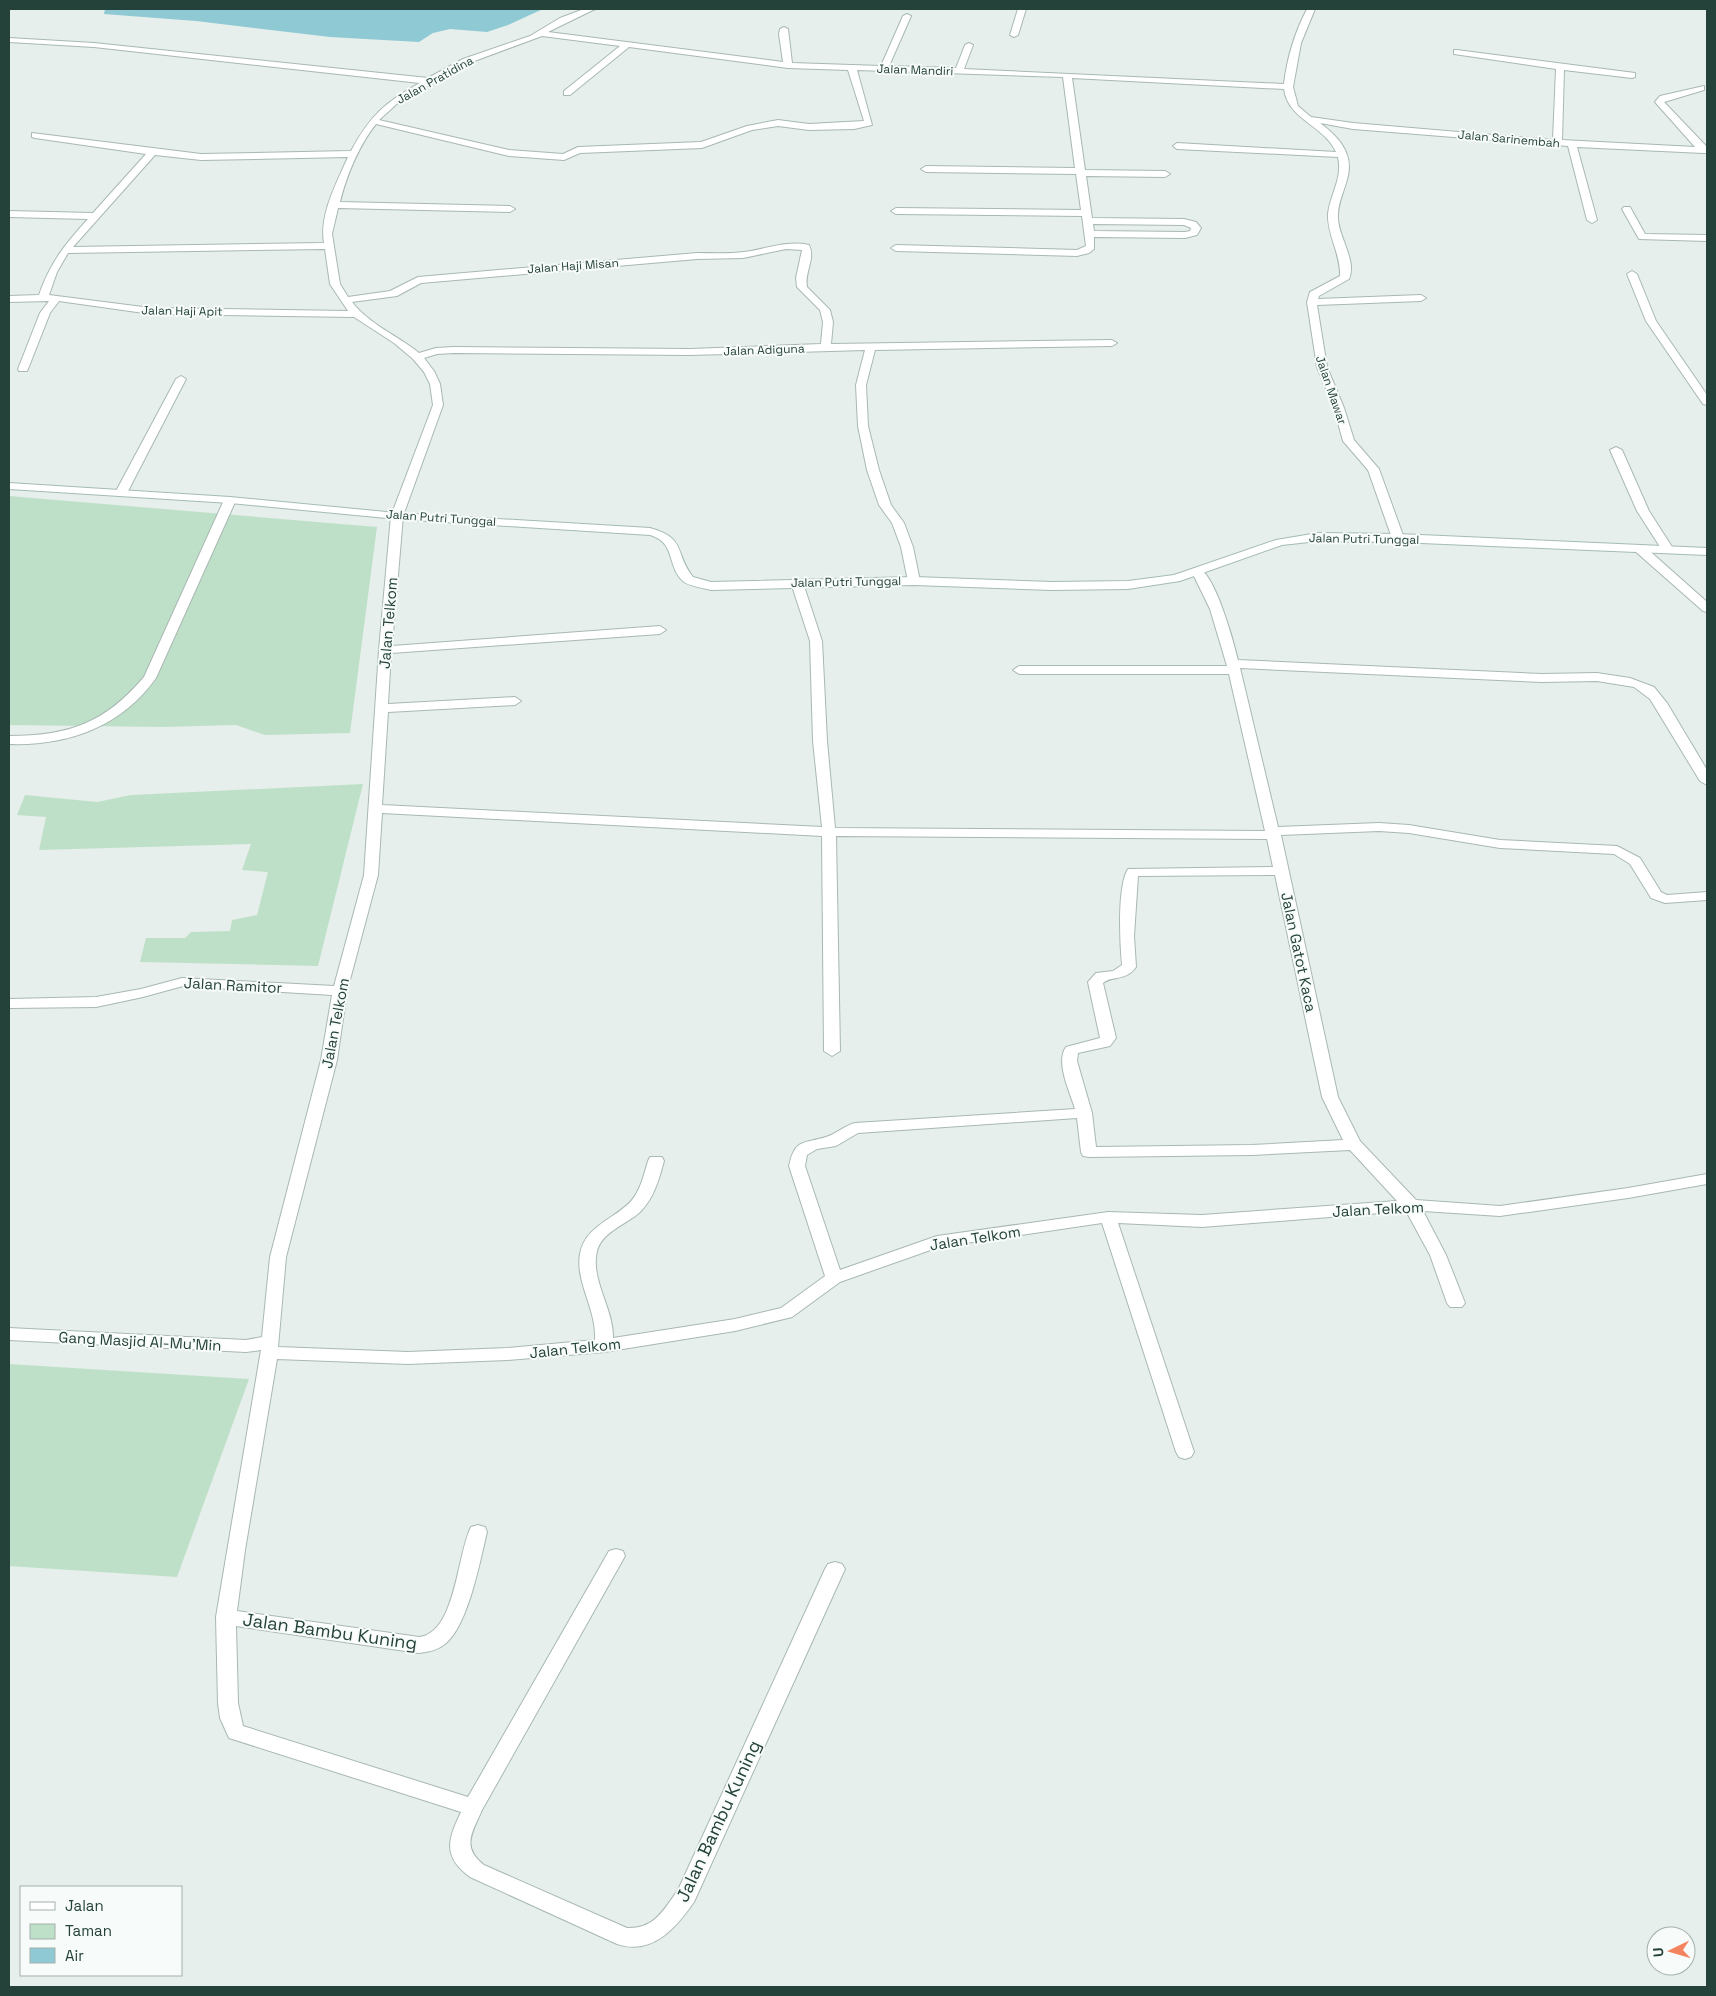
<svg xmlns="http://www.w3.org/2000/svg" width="1716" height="1996" font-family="'Space Grotesk',sans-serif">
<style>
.green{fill:#bfe0c8}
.water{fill:#8ec9d4}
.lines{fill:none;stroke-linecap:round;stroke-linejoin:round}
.lane-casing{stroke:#a8b8b2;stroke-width:2}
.street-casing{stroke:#a8b8b2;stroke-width:2}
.secondary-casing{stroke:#a4bbb3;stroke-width:2}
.lane{fill:#fff;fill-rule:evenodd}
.street{fill:#fff;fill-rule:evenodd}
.secondary{fill:#fff;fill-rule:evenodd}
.labels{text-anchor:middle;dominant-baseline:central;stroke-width:4;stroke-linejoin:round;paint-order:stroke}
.far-street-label{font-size:12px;fill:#24423a;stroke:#f7fbf9}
.street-label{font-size:15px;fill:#24423a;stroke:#f7fbf9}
.near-street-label{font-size:18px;fill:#24423a;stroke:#f7fbf9}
</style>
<rect width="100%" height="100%" fill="#e6efeb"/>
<!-- green -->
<g class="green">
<path d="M9 496 377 527 350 733 265 735 236 725 163 727 9 725Z"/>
<path d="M363 784 318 966 140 962 146 938H185L191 932 230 931 232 920 257 915 268 872 242 870 251 844 39 850 46 817 17 815 25 795 97 802 131 795Z"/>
<path d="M9 1364 249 1379 177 1577 9 1566Z"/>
</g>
<!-- water -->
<path class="water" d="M105 9H543L508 25 487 32 450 29 433 33 419 42 330 37 196 21 104 14Z"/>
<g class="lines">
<defs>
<path id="lane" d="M230 497 236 500 156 678C121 727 68 746 9 744V736C69 736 105 723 144 677L224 500Z"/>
<g id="street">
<path d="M584 9H595L548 32 783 62 779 34 780 29 784 27 788 29 792 63 881 66 903 16 907 14 911 16 889 66 956 68 965 45 969 43 973 45 964 69 1284 84C1287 58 1295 32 1307 9H1315L1301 43 1293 87 1298 106 1311 117 1353 123 1553 140 1556 69 1454 54V50H1457L1635 73V77L1632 78 1564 70 1562 140 1695 147 1655 102 1660 96 1704 86V90L1664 102 1707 147V153H1703L1577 147 1597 220 1592 223 1587 220 1568 146 1353 129 1320 123C1331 131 1343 142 1347 155 1355 177 1336 197 1338 219 1339 238 1357 261 1349 279L1319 296 1318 299 1421 295 1426 298 1421 301 1317 305 1327 367 1344 408 1354 440 1379 469 1404 538 1398 542 1392 538 1368 470 1343 441 1334 408 1317 367 1307 302 1310 292 1340 276C1341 254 1327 235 1328 214 1330 194 1343 179 1338 157L1177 149 1173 146 1177 143 1336 152C1324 125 1288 120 1284 89L1072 78 1085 170 1165 171 1170 174 1165 177 1086 176 1092 218 1184 219 1196 222 1201 228 1197 235 1185 238 1094 237V249L1089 253 1077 256 896 251 891 248 896 245 1077 250 1086 246 1082 216 896 214 891 211 896 208 1081 210 1076 174 926 172 921 169 926 166 1075 168 1063 77 857 70 872 125 854 129 809 130 778 126 752 130 702 148 580 153 564 160 509 156 376 124C359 145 346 177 340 202L510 206 515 209 510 212 338 208 332 234 340 284 348 297 390 291 418 277 697 253C712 253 729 254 744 252 766 249 787 240 809 245 816 259 804 272 807 287L830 310 833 322 831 344 1112 340 1117 343 1112 346 875 350 866 385 868 426 879 470 891 505 904 523 913 547 920 581 914 585 908 581 901 547 892 523 879 505 867 470 858 426 856 385 865 350 690 355 454 353 437 354 424 358 434 371 440 384 443 405 403 516 392 646 660 626 666 630 660 634 391 653 388 704 515 697 521 701 515 705 388 712 382 805 822 827 813 741 810 641 791 583 797 579 803 583 822 641 827 741 835 828 1265 831 1229 674H1019L1013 670 1019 666H1227L1210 609 1192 572 1198 568C1215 573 1234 643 1238 660L1542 674 1597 673 1630 678 1654 687 1667 703 1707 770V785L1700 781 1650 699 1634 687 1597 681 1542 682 1240 668 1278 827 1379 823 1409 825 1500 840 1617 846 1640 858 1661 892 1667 895 1707 892V900L1665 903 1651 898 1630 864 1614 854 1500 848 1409 833 1379 831 1281 835 1338 1097 1360 1141 1416 1200 1500 1206 1628 1188 1707 1174V1184L1628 1198 1500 1216 1423 1211 1446 1255 1465 1303 1462 1307H1450L1447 1303 1430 1255 1406 1211 1202 1227 1118 1223 1194 1452 1191 1457 1185 1459 1179 1457 1176 1452 1102 1223 939 1247 840 1282 792 1317 735 1331 604 1352 507 1360 408 1364 277 1359 245 1550 237 1611 419 1637C456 1633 457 1554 471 1527L478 1525 485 1527 487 1532C480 1561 468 1626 445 1644 438 1650 428 1652 419 1653L236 1626 238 1703 243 1726 468 1797 609 1551 616 1549 623 1551 625 1556 482 1810C472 1833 461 1847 484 1865L627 1928C654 1929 663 1911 678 1890L825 1569 828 1564 835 1562 842 1564 845 1569 694 1902C676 1928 652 1956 617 1944L470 1877C442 1856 448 1840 461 1812L229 1738 220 1718 218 1703 216 1617 261 1350 246 1352 9 1340V1328L246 1340 262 1337 270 1257 321 1060 332 995 183 986 143 997 96 1007 9 1008V999L96 997 141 989 182 978 334 986 364 875 379 650 391 516 433 405 430 384 424 372 413 359 394 343 354 317 151 314 59 301 50 313 28 369 27 371H19L18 369 40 313 49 301 9 302V296L39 295C50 263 65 244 88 219L9 217V211L93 213 146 154 35 138 32 137V133L201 154 351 151C370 116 385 102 420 83L94 47 9 42V38L94 43 428 78 463 59 530 36 560 18ZM542 36 620 46 564 91V95H570L629 47 788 68 848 70 864 121 809 124 778 120 747 126 701 142 578 147 563 154 509 150 379 120 400 101 469 63ZM155 155 201 160 348 157C337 182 319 215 324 243L73 247ZM1093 224 1184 225 1191 228 1190 231 1185 232 1094 231ZM325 249 330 284 348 311 151 308 49 295 57 272 68 253ZM786 249 802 250 796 278 797 287 820 310 823 322 821 344 690 349 454 347 436 348 419 353C398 336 369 324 352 302L397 296 421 283 697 259 743 258ZM382 813 822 836 824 1051 832 1056 840 1051 836 836 1267 839 1273 867 1128 869C1117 886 1120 944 1122 965L1113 971 1096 973 1088 982 1100 1038 1066 1047C1055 1062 1070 1092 1075 1109L855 1123C844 1126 836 1134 826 1137 804 1144 795 1138 789 1166L825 1276 781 1308 735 1319 613 1338C614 1309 590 1280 597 1251 602 1232 625 1225 639 1213 654 1199 659 1179 664 1161L662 1157H650L648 1161C644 1174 641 1189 632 1200 616 1219 585 1225 580 1254 575 1282 597 1310 595 1340L507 1348 408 1352 278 1347 286 1257 337 1060 347 991 378 875ZM1275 875 1322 1097 1343 1140 1252 1145 1096 1147 1092 1113 1077 1061 1078 1053 1110 1046 1116 1038 1103 983C1112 975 1125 982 1136 967L1134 936 1138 876ZM1077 1118 1081 1152 1083 1156 1089 1157 1252 1155 1350 1150 1397 1201 1202 1215 1108 1212 937 1236 840 1270 805 1166 807 1155 817 1149 836 1146 858 1133Z"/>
<path d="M1018 9H1026L1018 35 1014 37 1010 35Z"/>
<path d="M1624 207H1630L1645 234 1707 235V241L1639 239 1622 209Z"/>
<path d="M1632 271 1637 274 1656 321 1707 395V405L1703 404 1646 321 1627 274Z"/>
<path d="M181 376 186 379 127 493 125 495H117L115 493 176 379Z"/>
<path d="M1616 447 1622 450 1649 511 1674 550 1672 553H1664L1637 511 1610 450Z"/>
<path d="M1640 545 1644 546 1707 602V612L1703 611 1636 552 1634 549Z"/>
</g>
<path id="secondary" d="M9 483 230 497 397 513 650 528C687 538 674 553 693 577L711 582 914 577 1052 582 1128 581 1174 575 1276 540 1318 533 1398 534 1707 548V555L1398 542 1318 541 1282 545 1180 581 1128 589 1052 590 914 585 711 590C703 588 690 586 684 582 666 567 677 543 650 535L397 519 230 503 9 489Z"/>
</defs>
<!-- lane casing -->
<use href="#lane" class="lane-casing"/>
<!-- street casing -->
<use href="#street" class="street-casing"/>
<!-- secondary casing -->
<use href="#secondary" class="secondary-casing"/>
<!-- lane -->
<use href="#lane" class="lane"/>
<!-- street -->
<use href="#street" class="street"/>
<!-- secondary -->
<use href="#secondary" class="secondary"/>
</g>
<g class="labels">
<!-- far-street labels -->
<g class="far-street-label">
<text transform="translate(915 70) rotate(2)">Jalan Mandiri</text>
<text transform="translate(435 80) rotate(-29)">Jalan Pratidina</text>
<text transform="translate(1509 139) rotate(5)">Jalan Sarinembah</text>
<text transform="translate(573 266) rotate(-4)">Jalan Haji Misan</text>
<text transform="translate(182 311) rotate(1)">Jalan Haji Apit</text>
<text transform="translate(764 350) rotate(-2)">Jalan Adiguna</text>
<text transform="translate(1331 390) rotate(71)">Jalan Mawar</text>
<text transform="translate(441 518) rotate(4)">Jalan Putri Tunggal</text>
<text transform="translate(1364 539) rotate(1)">Jalan Putri Tunggal</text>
<text transform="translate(846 582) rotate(-1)">Jalan Putri Tunggal</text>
</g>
<!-- street labels -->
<g class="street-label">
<text transform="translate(388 623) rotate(-85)">Jalan Telkom</text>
<text transform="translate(1299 952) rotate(78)">Jalan Gatot Kaca</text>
<text transform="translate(233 985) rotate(3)">Jalan Ramitor</text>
<text transform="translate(335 1023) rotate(-79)">Jalan Telkom</text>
<text transform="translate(1378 1209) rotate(-3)">Jalan Telkom</text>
<text transform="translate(975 1238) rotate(-9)">Jalan Telkom</text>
<text transform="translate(140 1341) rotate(3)">Gang Masjid Al-Mu'Min</text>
<text transform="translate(575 1348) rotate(-6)">Jalan Telkom</text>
</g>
<!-- near-street labels -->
<g class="near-street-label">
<text transform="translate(330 1631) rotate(8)">Jalan Bambu Kuning</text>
<text transform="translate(718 1821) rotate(-65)">Jalan Bambu Kuning</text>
</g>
</g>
<!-- border -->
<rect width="1716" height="1996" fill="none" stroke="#24423a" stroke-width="20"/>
<!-- legend -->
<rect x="20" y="1886" width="162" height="90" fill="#f7fbf9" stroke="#a3b1ad"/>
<rect x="30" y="1902" width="25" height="8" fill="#ffffff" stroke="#a3b1ad"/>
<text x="65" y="1911" font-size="15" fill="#24423a">Jalan</text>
<rect x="30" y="1924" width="25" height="15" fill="#bfe0c8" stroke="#a3b1ad"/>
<text x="65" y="1936" font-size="15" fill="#24423a">Taman</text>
<rect x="30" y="1948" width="25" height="15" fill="#8ec9d4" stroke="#a3b1ad"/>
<text x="65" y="1961" font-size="15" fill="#24423a">Air</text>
<!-- north arrow -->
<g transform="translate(1671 1951) rotate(265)"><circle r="24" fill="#f7fbf9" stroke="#a3b1ad"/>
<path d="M0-4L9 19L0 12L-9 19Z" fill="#f4845f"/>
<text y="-8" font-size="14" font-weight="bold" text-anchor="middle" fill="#24423a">U</text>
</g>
</svg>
